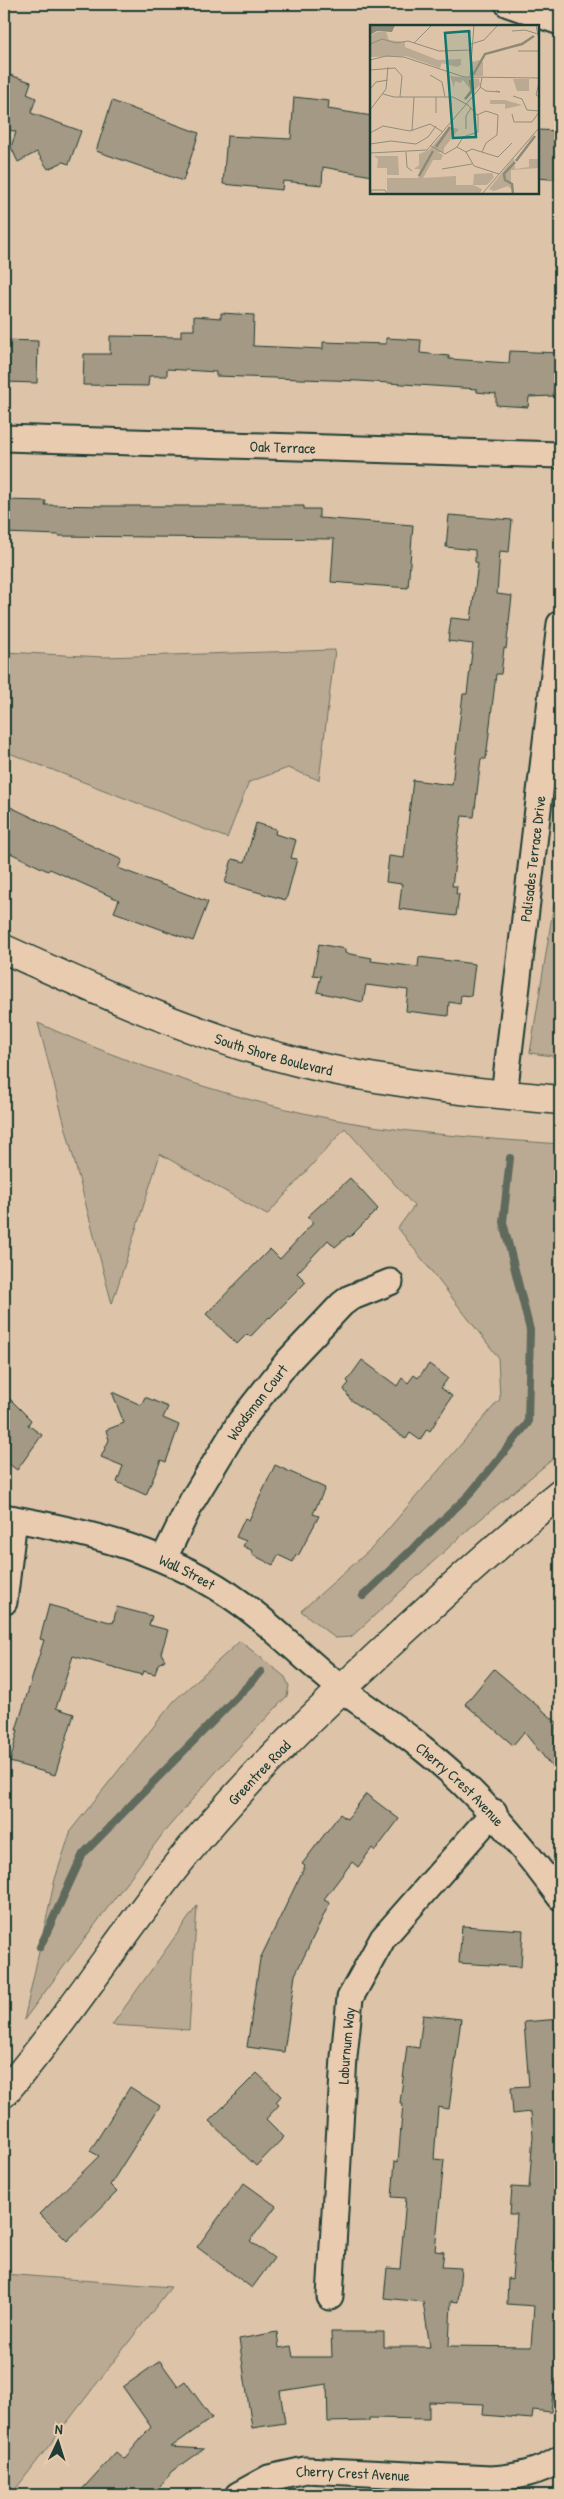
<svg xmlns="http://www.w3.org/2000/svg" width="564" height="2499" font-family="'Patrick Hand',sans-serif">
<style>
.green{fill:#baaa93;stroke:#6c7464}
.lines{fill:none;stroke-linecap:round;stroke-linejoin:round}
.stream{stroke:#606b5c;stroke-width:8}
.building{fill:#a39984;stroke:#1f3d34}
.minor-casing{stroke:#1f3d34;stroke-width:29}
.tertiary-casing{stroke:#1f3d34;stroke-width:31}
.secondary-casing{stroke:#1f3d34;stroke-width:31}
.minor{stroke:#e9ccb0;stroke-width:25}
.tertiary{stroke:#e9ccb0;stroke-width:28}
.secondary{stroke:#e9ccb0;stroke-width:28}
.labels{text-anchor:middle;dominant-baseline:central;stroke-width:4;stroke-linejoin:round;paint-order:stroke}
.street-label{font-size:15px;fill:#1f3d34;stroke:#e9ccb0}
.inset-river{fill:none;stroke:#8c8a77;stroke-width:2.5}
.inset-road{fill:none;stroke:#918d7a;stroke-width:1}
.view{fill:#0f766e;fill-opacity:0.15;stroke:#0f766e;stroke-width:2.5}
.inset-edge{fill:none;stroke:#1f3d34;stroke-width:2.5}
</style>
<rect width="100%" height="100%" fill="#ddc3a8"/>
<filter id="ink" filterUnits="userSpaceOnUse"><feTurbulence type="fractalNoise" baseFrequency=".02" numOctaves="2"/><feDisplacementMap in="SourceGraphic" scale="10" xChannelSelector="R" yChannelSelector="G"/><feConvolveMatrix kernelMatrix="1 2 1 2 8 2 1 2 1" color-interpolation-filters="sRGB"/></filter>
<g filter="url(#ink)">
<!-- green -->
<g class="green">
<path d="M335 650 319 780 288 768 249 782 227 838 4 751V652L104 657Z"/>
<path d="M560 866V1057L530 1053Z"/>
<path d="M38 1023C128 1064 220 1095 317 1116 397 1133 479 1138 560 1144V1453L471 1527 351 1637 335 1638 301 1611 372 1548 500 1399 498 1357 398 1228 414 1206 345 1128 267 1215 160 1154 112 1304Z"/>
<path d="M240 1641 285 1677 289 1686 287 1696 222 1765 164 1832 24 2020 55 1879 71 1830 174 1701Z"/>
<path d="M197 1906 189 2030 112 2025Z"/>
<path d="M4 2274 171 2287 11 2495H4Z"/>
</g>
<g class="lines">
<!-- stream -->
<g class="stream">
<path d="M363 1596 468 1496 528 1423 530 1330 503 1222 510 1158"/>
<path d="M40 1947 83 1854 261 1672"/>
</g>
</g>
<!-- building -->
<g class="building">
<path d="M4 73 31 82 27 94 36 98 31 113 81 131 69 164 63 162 48 169 37 152 18 162 11 147 16 132 4 128Z"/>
<path d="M294 97 329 101 328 109 372 116V176L323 167 322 185 283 181 282 190 223 184 227 136 291 139Z"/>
<path d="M112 101 199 133 183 181 96 151Z"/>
<path d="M538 130 560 131V180L538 178Z"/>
<path d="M221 313 254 315 253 346 323 349V342L386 344V338L421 340 420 353 449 356V359L509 363 510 351 560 353 558 387H554L553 396 529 397 528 407 496 405V394L477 392V389L359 381 216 376V372L167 369V376H149L148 386 83 385 84 354H110V336L181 337V330H194V316L221 318Z"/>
<path d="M4 340 38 341 37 383 4 382Z"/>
<path d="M4 500 46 501 45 505 106 506H304V509H319V518L413 525 408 588 331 582 334 539 59 536V535L4 533Z"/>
<path d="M449 515 512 520 509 552 500 551 497 594 512 596 506 649 504 648 501 674H496L486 759H481L474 817 462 816 458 840 452 886H457L456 894H459L456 916 399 909 402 884 386 882 389 856 404 858 413 780 452 785 463 694H467L473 644 448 641 451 618 471 620 478 563 475 562V550L446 547Z"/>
<path d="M4 804 122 860 118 868 208 902 193 941 114 912 119 900 50 869 48 871 4 850Z"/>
<path d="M256 823 276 829 275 834 296 840 291 858 297 859 286 900 225 883 232 859 245 862Z"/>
<path d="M319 944 345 949V953L372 958 371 961 418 967 419 957 475 964 471 996 461 995 460 1004 449 1002 448 1016 406 1011 408 990 366 985 363 1002 317 992 321 976 313 975Z"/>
<path d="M350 1178 378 1209 350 1237 348 1236 335 1247 328 1240 297 1273 306 1282 270 1318 269 1317 250 1337 247 1334 237 1344 206 1314 270 1249 280 1259 313 1223 307 1217Z"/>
<path d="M362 1360 397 1386 402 1378 408 1383 414 1375 418 1378 429 1364 448 1378 441 1388 452 1396 430 1431 427 1429 420 1440 410 1433 406 1439 350 1399 344 1389 349 1383 347 1381Z"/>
<path d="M112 1392 141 1405 145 1397 168 1407 163 1418 179 1425 166 1462 161 1460 146 1495 117 1482 123 1466 101 1457 109 1440 106 1430 124 1423Z"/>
<path d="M4 1393 31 1420 28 1425 42 1435 17 1470 4 1460Z"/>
<path d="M275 1465 325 1488 313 1514 319 1516 298 1556 296 1555 293 1562 278 1555 273 1565 251 1554 253 1551 243 1546 246 1541 236 1537 245 1518 249 1520Z"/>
<path d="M49 1605 113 1623 117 1607 152 1616 149 1625 168 1630 161 1653 165 1660 158 1664 155 1674 143 1671 142 1675 73 1656 56 1708 74 1714 55 1775 10 1762 18 1730H16L44 1640 40 1639Z"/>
<path d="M494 1669 560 1725V1777L524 1732 513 1745 465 1704Z"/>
<path d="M366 1794 399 1819 375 1851 372 1848 358 1867 352 1862 324 1899 330 1902 295 1975 284 2052 247 2047 260 1959 305 1866 302 1864 340 1814 347 1819Z"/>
<path d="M462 1926 523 1930 521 1967 459 1963Z"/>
<path d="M423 2015 461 2019 449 2109 438 2107 434 2159 444 2160 435 2251 444 2252 442 2267 461 2268 458 2302 451 2301 449 2346 531 2347 534 2306 507 2304 508 2278 512 2279 517 2214H510L512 2187 529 2188 533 2136 531 2112 513 2114 511 2087 529 2086 524 2022 560 2019V2216L556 2215 553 2261H557L556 2283H560V2371L559 2392H553L551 2412 533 2410 532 2419 483 2415 484 2404 429 2402V2419L369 2418V2421L328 2422 327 2384 280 2391 285 2423 252 2428 239 2339 277 2332 279 2348 291 2346 293 2357H332L331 2332H384V2347H430L423 2302 384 2298 387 2268 400 2269 406 2198 392 2197 395 2161 398 2162 403 2103H400L407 2046 419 2048Z"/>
<path d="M257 2073 281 2096 276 2102 279 2105 266 2119 284 2137 256 2166 209 2121Z"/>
<path d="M130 2087 160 2106 110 2185 117 2192 67 2241 40 2214 99 2156 90 2151Z"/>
<path d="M244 2183 276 2206 250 2241 274 2258 252 2288 197 2247Z"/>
<path d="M160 2361 178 2386 185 2381 212 2418 171 2447 204 2449 173 2471 152 2495H77L116 2452 124 2459 151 2427 123 2387Z"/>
</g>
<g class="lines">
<defs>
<g id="minor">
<path d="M508 4 560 22"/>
<path id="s1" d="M4 438 560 455"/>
<path id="s2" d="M504 1095 560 624"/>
<path id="s3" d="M4 1517C89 1532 172 1552 242 1604 278 1630 308 1663 343 1690 369 1710 397 1727 422 1748 476 1790 520 1842 560 1897"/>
<path id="s4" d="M164 1558 192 1501 240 1422 288 1361 342 1304 350 1298 390 1282"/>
<path d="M4 1602 14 1519"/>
<path id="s5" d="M330 2297 344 2057 350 1998 383 1938 494 1812"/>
<path id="s6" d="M238 2495 269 2478 305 2470 491 2479C516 2477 539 2473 560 2459"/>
</g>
<g id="tertiary">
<path id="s7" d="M4 2093C68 2019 120 1936 181 1860 246 1779 321 1708 396 1638 450 1588 504 1539 560 1493"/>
</g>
<g id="secondary">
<path id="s8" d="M4 949C99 992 196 1036 298 1062 383 1083 473 1092 560 1100"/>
</g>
</defs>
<!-- minor casing -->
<use href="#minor" class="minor-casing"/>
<!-- tertiary casing -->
<use href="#tertiary" class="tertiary-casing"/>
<!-- secondary casing -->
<use href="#secondary" class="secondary-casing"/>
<!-- minor -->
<use href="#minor" class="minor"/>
<!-- tertiary -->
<use href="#tertiary" class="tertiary"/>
<!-- secondary -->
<use href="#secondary" class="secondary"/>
</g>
</g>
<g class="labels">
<!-- street labels -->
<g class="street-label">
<text stroke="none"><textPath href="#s1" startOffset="279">Oak Terrace</textPath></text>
<text stroke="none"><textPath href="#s2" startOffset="238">Palisades Terrace Drive</textPath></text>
<text stroke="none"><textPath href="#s8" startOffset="290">South Shore Boulevard</textPath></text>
<text stroke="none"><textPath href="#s4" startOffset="182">Woodsman Court</textPath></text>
<text stroke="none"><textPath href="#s3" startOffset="192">Wall Street</textPath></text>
<text stroke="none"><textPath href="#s7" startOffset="410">Greentree Road</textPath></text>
<text stroke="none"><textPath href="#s3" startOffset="539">Cherry Crest Avenue</textPath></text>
<text stroke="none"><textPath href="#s5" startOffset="252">Laburnum Way</textPath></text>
<text stroke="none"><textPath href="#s6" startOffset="120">Cherry Crest Avenue</textPath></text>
</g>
</g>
<!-- overview -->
<g transform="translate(370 25)">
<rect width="169" height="169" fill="#ddc3a8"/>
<path d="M7 7H16L19 15 35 17V22L68 35 91 34V40L87 42 72 38 70 43 36 31 0 32V11ZM109 35 113 37V51H101L102 37ZM80 51 109 54 110 60 94 76 100 64 93 55 90 58 85 56 84 62ZM143 54H159V66H147ZM120 75H135L152 80 135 84V79H120ZM79 102 89 104 74 123V127H68L73 130 71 135H63L53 153 86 151V160H103L104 149 122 148 124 152 117 160H103L112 164 110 169H17V153H48L50 144H44L49 140V129L59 125ZM4 131H28L29 150H17V143H7L8 134ZM144 133 145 144 159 142V134H169V143L141 145V164L138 161 124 166 119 164Z" fill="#baaa93"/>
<path d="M0 0H25L22 7 7 6 0 10Z" fill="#8c8a77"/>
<path class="inset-river" d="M103 50 115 29 152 19 164 11M95 74 102 66 100 55M66 122 80 102M146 136 165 111M49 151 63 126M143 169 142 159 135 155 134 149 145 137"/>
<path class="inset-road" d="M166 0 169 15M142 6 155 5 168 9M85 7H101M44 18 62 0M0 19 12 14 26 18 38 16 69 26 101 25M101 19 114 15 128 0M148 26H169M0 35 16 31 34 32 94 52 169 53M0 45 25 43 32 51 30 72M60 50 72 57 75 72M100 52 104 0M169 58 166 70 169 72M110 62 116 66 130 67 126 66M0 64 6 57 18 55M13 69 24 72H83L98 80 108 91V107L93 112 87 122M143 71 152 74 157 85 169 86M66 72V88M0 85 16 64 18 42M142 89 144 97H162L169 87M107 90 116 86 128 90 127 110 116 118 112 127M96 104V91L101 83M42 106 44 72M0 108 13 101 40 106 60 99 73 107M0 119 21 116 46 119 58 112 66 101M61 121 75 129 87 122 96 127 104 141 129 149M36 127 37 142 42 146M96 127 102 124 128 132 142 118M0 128 57 125 110 63 112 53M72 144 102 139M1 169V165H15L17 169M112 169 169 103"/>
<path class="view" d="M99 6 106 112 83 113 75 8Z"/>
<rect width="169" height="169" class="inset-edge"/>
</g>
<!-- margin -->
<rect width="564" height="2499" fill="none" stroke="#e9ccb0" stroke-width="20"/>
<rect x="10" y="10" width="544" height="2479" fill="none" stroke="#1f3d34" stroke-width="2" filter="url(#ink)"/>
<!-- north arrow -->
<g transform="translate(58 2442) rotate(4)" stroke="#e9ccb0" stroke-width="4" paint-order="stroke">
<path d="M0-4L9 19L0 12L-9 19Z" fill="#1f3d34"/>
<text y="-8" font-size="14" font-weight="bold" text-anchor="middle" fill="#1f3d34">N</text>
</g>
</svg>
